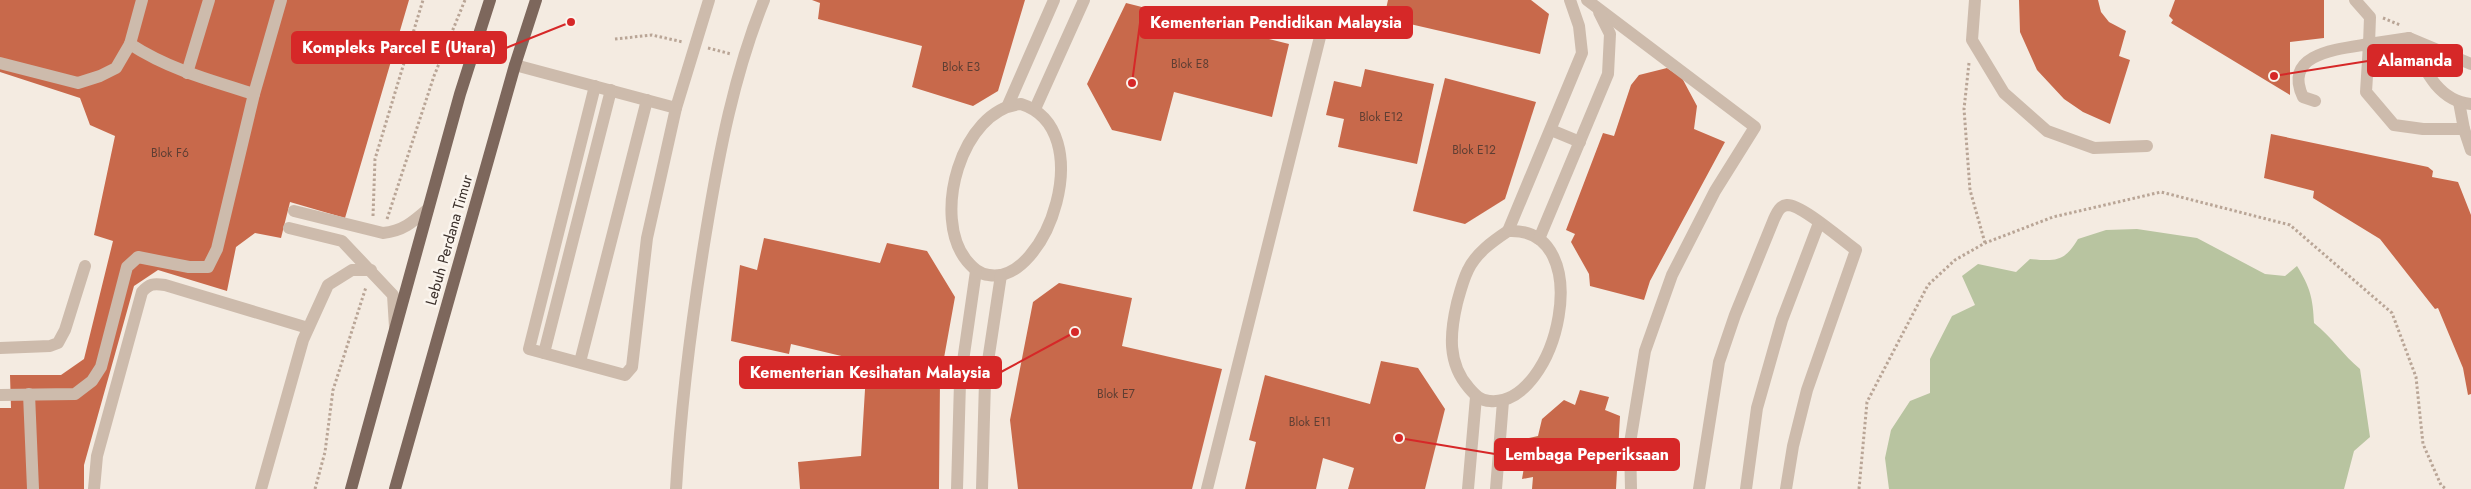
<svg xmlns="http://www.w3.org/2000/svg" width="2471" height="489" font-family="Jost,sans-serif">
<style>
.green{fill:#b8c4a0}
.building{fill:#c8694b}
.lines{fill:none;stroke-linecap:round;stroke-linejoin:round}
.path{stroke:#b9a596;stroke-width:3;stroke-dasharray:2.5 2.5;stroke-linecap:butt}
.minor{stroke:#cdbbac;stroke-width:12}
.major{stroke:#7d675c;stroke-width:12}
.labels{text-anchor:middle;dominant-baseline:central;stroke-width:5;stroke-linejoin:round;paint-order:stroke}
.number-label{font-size:12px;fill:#5e3e33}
.street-label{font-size:15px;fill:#3b302b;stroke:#fbf5ee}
.leader{fill:none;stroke:#d62828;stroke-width:2}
.callout-dot{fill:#d62828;stroke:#fbf5ee;stroke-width:2}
.callout{fill:#d62828;stroke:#d62828;stroke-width:2}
.callout-label{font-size:16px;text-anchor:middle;font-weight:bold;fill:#fff}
</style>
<rect width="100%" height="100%" fill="#f4ebe1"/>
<!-- green -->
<path class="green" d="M2137 229 2197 238 2265 274 2285 276 2297 266C2310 287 2313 298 2314 323 2332 337 2343 355 2360 369L2370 437 2354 451 2344 489H1889L1885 458 1891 430 1910 401 1930 393V359L1952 316 1975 305 1962 276 1978 264 2016 272 2030 259C2054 261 2064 263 2078 239L2106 230Z"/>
<!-- building -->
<g class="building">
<path d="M0 0H409L345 218 290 202 281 238 255 233 236 247 227 291 158 270 134 286 84 465V489H0V408H11L10 375H61L84 359 113 241 94 235 115 136 90 125 80 98 0 72Z"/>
<path d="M812 0H1025L998 91 973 106 912 87 922 46 818 19 820 3Z"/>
<path d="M1388 0H1531L1549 14 1540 54 1384 18Z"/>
<path d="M2019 0H2098L2101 12 2109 22 2126 31 2119 56 2130 60 2110 124 2083 112 2064 99 2037 70 2020 32Z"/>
<path d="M2175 0H2324V38L2290 42V95L2171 23 2173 20 2169 16Z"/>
<path d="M1126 3 1289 44 1272 117 1174 92 1161 141 1112 130 1087 84Z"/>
<path d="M1667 68 1682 78 1697 106 1694 129 1725 142 1650 281 1644 300 1590 286 1589 274 1571 242 1575 234 1566 230 1603 133 1614 136 1631 85 1639 75Z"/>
<path d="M1365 69 1434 84 1417 164 1338 147 1344 119 1326 115 1334 81 1361 87Z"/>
<path d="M1445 78 1536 102 1505 199 1465 224 1413 211Z"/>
<path d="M2271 134 2428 167 2433 171 2432 177 2458 182 2471 215V394L2468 395 2463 368 2438 308 2435 309 2380 239 2313 198 2314 191 2264 178Z"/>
<path d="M764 238 880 263 887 243 927 251 955 297 940 380 939 489H800L798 462 861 456 866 373 853 370 854 359 791 344 789 354 731 341 740 265 757 270Z"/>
<path d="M1059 283 1132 298 1122 346 1222 369 1192 489H1018L1010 420 1033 302Z"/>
<path d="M1381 361 1418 368 1445 409 1425 489H1348L1354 468 1323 458 1316 489H1245L1256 442 1249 440 1265 375 1370 404Z"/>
<path d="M1580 390 1609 397 1605 410 1620 416 1616 489H1532L1533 477 1522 479 1529 438 1538 436 1542 419 1564 400 1575 405Z"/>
</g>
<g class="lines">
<!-- path -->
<g class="path">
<path d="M2383 18 2400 25"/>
<path d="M615 39 652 35 683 42"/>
<path d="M708 48 731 54"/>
<path d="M1969 63 1964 109 1970 190 1985 243"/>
<path d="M373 216 375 159 423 0"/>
<path d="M387 219 434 76 465 0"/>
<path d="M315 489 325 452 333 390 366 287"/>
<path d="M1859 489 1867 402 1928 285 1955 260 1985 243 2053 217 2161 192 2290 225 2392 313 2416 377 2423 444 2441 485 2446 489"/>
</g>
<!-- minor -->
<g class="minor">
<path d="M142 0 130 44C168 69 212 81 254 94"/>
<path d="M1587 0 1755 127 1715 191 1672 275 1645 351 1630 443 1631 489"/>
<path d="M1975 0 1972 40 2004 93 2047 131 2094 148 2147 146"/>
<path d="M2355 0 2370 17 2369 44 2409 38 2471 64"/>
<path d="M2409 38C2423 65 2436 101 2471 104"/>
<path d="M0 63 78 83 100 76 116 68 130 44"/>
<path d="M515 65 676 108"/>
<path d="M187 73 209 0"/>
<path d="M595 86 529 349 625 375 632 367 647 238 676 108 709 0"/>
<path d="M2315 101 2303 97C2282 53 2339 49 2369 44L2366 92 2394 125 2423 129H2464"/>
<path d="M2459 102 2464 129 2471 150"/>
<path d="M1021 104C1100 129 1047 285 989 275 979 274 973 268 967 261 931 218 961 109 1021 104Z"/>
<path d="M1008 105 1054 0"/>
<path d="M1035 109 1084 0"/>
<path d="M1551 130 1580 142"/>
<path d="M294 211 383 233C403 231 413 222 428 209"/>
<path d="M289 228 342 241 393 295 395 327"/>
<path d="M1508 231C1599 226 1558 407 1490 401 1481 401 1475 395 1469 388 1447 363 1450 333 1457 303 1460 292 1463 280 1468 270 1476 253 1493 241 1508 231Z"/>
<path d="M1508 231 1582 53 1579 26 1570 0"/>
<path d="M1539 239 1608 74 1610 34 1599 12"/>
<path d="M0 348 50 346 58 343 65 330 85 266"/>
<path d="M544 353 611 90"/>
<path d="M580 362 647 100"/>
<path d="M29 394 33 489"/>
<path d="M0 395 75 394 92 381 101 367 127 267 138 257 189 267H208L217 249 254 94 281 0"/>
<path d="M94 489 97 456 142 292C149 284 153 283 165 285L308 328"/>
<path d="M261 489 303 340 328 285 352 270H371"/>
<path d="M676 489C681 403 692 317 706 232 719 153 734 74 764 0"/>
<path d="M957 489 960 382 976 271"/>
<path d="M982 489 985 381 1001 275"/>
<path d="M1207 489 1326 13"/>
<path d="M1468 489 1476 397"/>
<path d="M1496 489 1503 401"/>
<path d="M1699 489 1719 362 1735 315 1774 219C1777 213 1779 206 1787 205 1801 204 1842 240 1856 250L1807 390 1793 446 1786 489"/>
<path d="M1746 489 1757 408 1782 320 1819 223"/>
</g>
<!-- major -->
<g class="major">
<path d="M351 489 460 94 490 0"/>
<path d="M395 489 515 65 536 0"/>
</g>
</g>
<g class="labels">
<!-- number labels -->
<g class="number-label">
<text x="1190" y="64">Blok E8</text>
<text x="961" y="67">Blok E3</text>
<text x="1381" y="117">Blok E12</text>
<text x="1474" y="150">Blok E12</text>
<text x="170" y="153">Blok F6</text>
<text x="1116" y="394">Blok E7</text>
<text x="1310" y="422">Blok E11</text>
</g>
<!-- street labels -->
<g class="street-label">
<text transform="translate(449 240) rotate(-74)">Lebuh Perdana Timur</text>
</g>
</g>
<!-- callouts -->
<path class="leader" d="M1132 83L1140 23M571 22L506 48M2274 76L2368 61M1075 332L1001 372M1399 438L1495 454"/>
<g class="callout-dot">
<circle cx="1132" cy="83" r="5"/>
<circle cx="571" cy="22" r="5"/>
<circle cx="2274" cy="76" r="5"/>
<circle cx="1075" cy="332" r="5"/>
<circle cx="1399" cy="438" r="5"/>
</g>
<g class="callout">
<rect x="1140" y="7" width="272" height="31" rx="5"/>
<rect x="292" y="32" width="214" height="31" rx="5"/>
<rect x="2368" y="45" width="94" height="31" rx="5"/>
<rect x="740" y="357" width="261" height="31" rx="5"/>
<rect x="1495" y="439" width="184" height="31" rx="5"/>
</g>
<g class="callout-label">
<text x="1276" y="28">Kementerian Pendidikan Malaysia</text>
<text x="399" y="53">Kompleks Parcel E (Utara)</text>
<text x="2415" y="66">Alamanda</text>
<text x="870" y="378">Kementerian Kesihatan Malaysia</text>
<text x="1587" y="460">Lembaga Peperiksaan</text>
</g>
</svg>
